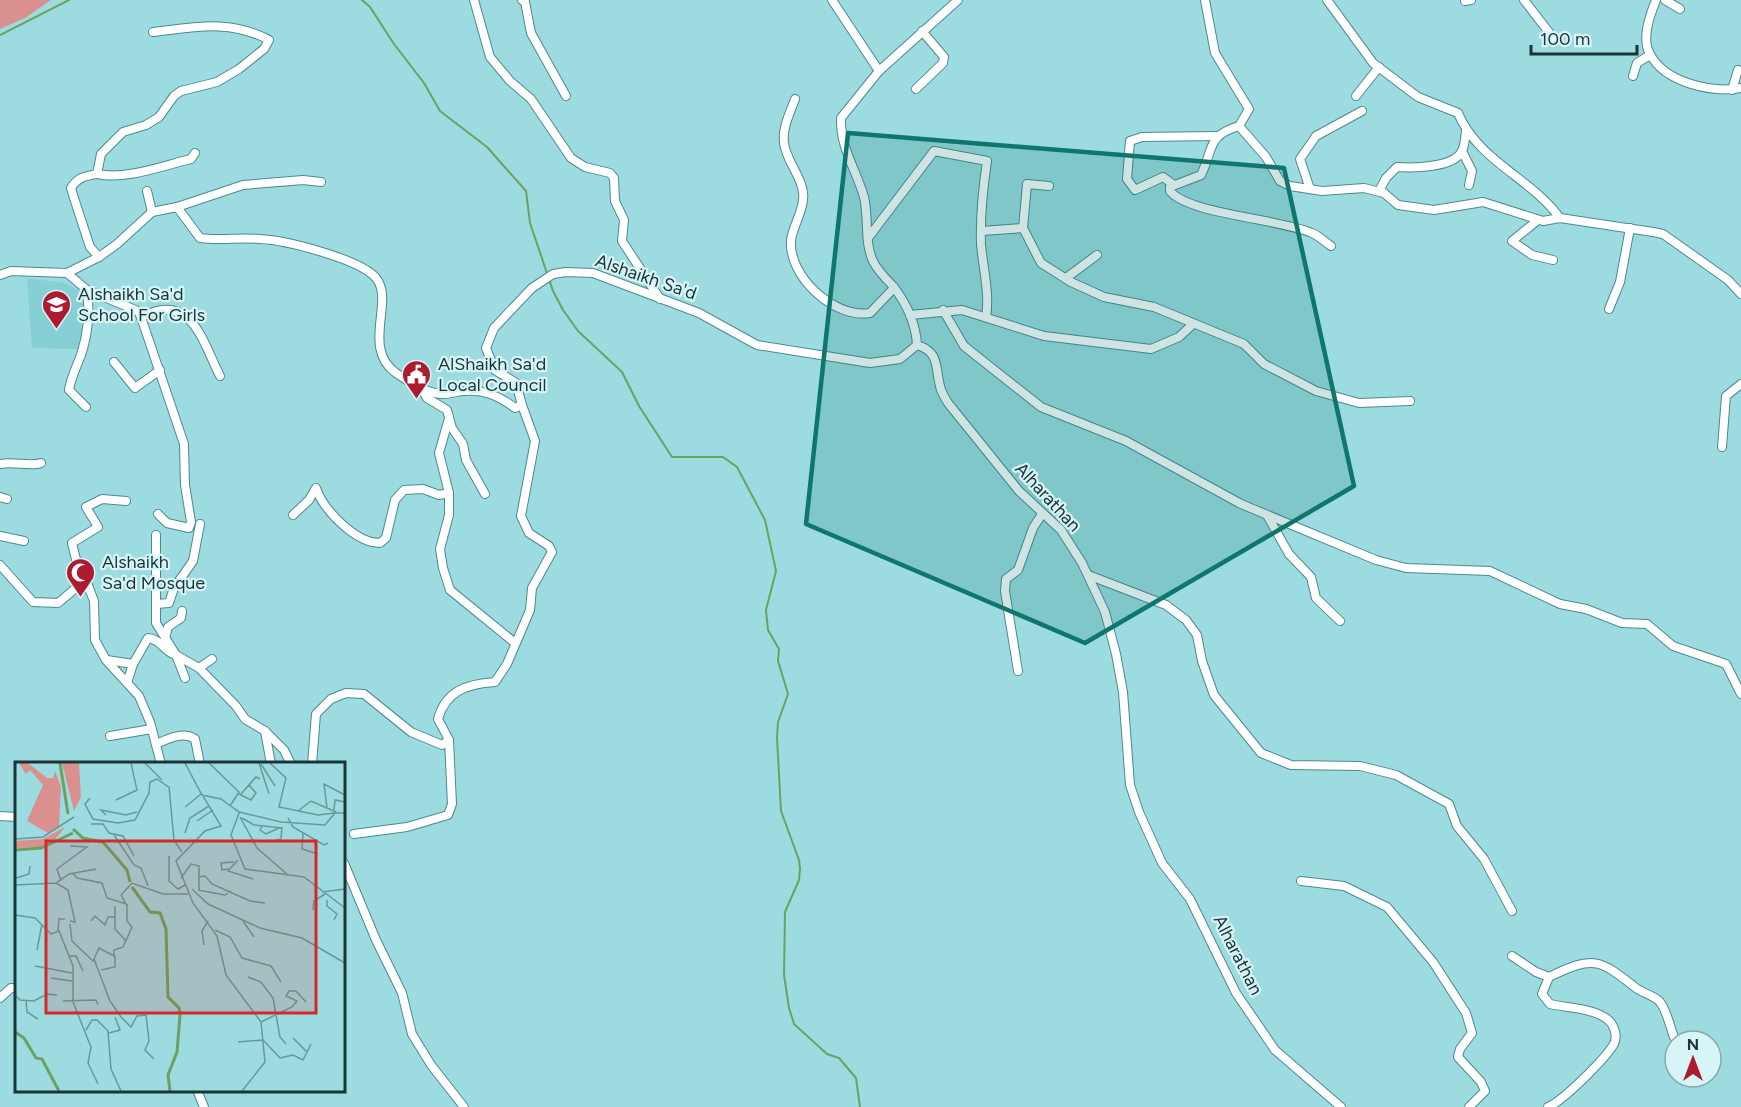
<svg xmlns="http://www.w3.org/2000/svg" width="1741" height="1107" font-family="Figtree,sans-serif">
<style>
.built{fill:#86cfd4}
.green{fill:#d9908f}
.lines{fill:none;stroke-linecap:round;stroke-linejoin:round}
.stream{stroke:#6ba261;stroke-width:2}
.minor-casing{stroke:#4d8a8e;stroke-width:10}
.minor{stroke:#fff;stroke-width:8}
.marked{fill:#0f766e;fill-opacity:0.2;stroke:#0f766e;stroke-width:4.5;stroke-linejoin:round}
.labels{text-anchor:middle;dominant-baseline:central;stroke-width:4.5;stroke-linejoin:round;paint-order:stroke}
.street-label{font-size:18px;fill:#1b3436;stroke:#d7f5f7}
.poi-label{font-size:18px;fill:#1b3436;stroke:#d7f5f7;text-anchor:start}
.inset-river{fill:none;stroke:#6ba261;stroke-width:3}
.inset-road{fill:none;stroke:#68989b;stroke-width:1.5}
.view{fill:#d62828;fill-opacity:0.15;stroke:#d62828;stroke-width:3}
.inset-edge{fill:none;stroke:#1b3436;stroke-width:3}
</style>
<rect width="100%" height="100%" fill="#9cdbdf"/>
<!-- built -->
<path class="built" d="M27 278 64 283 80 291V303H84L88 309 79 349 32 348Z"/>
<!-- green -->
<path class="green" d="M0 0H51L25 18 0 29Z"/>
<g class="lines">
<!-- stream -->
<g class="stream">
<path d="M362 0 370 7 394 44 424 83 440 111 487 147 526 191 530 223 553 291 563 310 578 331 622 372 639 406 672 457H723L737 467 765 520 776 571 766 610 768 630 779 649 778 661 788 694 778 722 777 738 781 811 799 860 800 869 799 880 785 912 784 975 789 1008 794 1024 827 1054 839 1058 856 1078 860 1107"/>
<path d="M0 35 69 0"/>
</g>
<defs>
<g id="minor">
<path d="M474 0 490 57 510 81 531 99 571 158 585 167 610 173 614 178 615 201 624 220 622 241 660 299"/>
<path d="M522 0 525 2 531 33 566 96"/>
<path d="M832 0 879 71"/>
<path d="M1205 0 1215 53 1249 109 1239 126C1206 136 1214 149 1201 175L1170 187V191C1188 214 1280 219 1312 233 1319 236 1325 242 1331 246"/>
<path d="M1327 0 1373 63 1418 97 1458 113C1478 161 1531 178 1560 218"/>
<path d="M1524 0 1555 40"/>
<path d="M1656 0C1650 15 1641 39 1650 54 1665 83 1712 93 1741 88"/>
<path d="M1665 0 1680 9"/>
<path d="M1465 1 1471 0"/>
<path d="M1633 76 1637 63 1650 55"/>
<path d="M916 89 943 63 944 57 922 31"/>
<path d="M1732 90 1738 70"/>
<path d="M1356 96 1379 67"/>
<path d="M795 99C790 113 782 128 784 143 786 162 806 181 803 200 802 213 793 226 791 240 788 276 834 319 870 313L894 288"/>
<path d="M1239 126 1266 157 1280 181 1290 186 1322 191 1364 188 1384 193 1398 205 1434 210 1483 202 1543 221 1560 218 1653 232 1663 234 1728 280 1741 294"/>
<path d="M1462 151 1472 171 1469 185"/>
<path d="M97 174C126 180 162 166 191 159L195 153"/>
<path d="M1174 185 1163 177 1135 190 1127 179 1130 141 1142 137 1217 136"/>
<path d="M1310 189 1300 159 1316 136 1362 111"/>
<path d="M147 191 152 212"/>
<path d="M1379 191 1386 178 1397 167C1413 168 1454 168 1462 151 1465 145 1465 137 1466 131"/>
<path d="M177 207 200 238C220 241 240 237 260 239 285 240 360 259 376 278 395 301 361 348 396 373 408 381 426 393 441 394 449 395 457 391 464 391 484 389 499 396 515 408L522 405 516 383 495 370 486 348 494 328 532 288 553 274 566 272 593 273 699 313 757 345 870 363 900 359 917 345"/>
<path d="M1538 220 1512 241 1532 255 1553 260"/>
<path d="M1023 228 1027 184 1049 186"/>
<path d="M982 231 1023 228 1041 263 1071 282 1104 297 1154 307 1244 344 1264 364 1316 391 1359 403 1410 401"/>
<path d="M868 238 934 151 987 161C983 188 980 216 981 244 983 269 990 293 986 317"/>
<path d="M99 257 90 247 73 195 71 188C78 177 85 176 97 174L101 154 123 132 146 125 159 117 174 96 181 91 217 82 239 69 264 49 269 40C230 19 195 27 153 32"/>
<path d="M67 273 87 290 138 311 141 317 184 444 185 485 191 522 189 528 167 523 158 514"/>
<path d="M0 275 11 271 67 273 99 257 117 244 152 212 177 207 243 185 303 180 321 182"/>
<path d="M1066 278 1097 255"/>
<path d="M1609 309 1620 282 1630 228"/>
<path d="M943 310 964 346 1041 407 1126 441 1241 504 1376 560 1406 568 1490 571 1560 604 1586 609 1622 623 1647 624 1673 646 1726 664 1741 694"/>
<path d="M910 315 962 310 1044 336 1151 349 1179 337 1193 324"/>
<path d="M141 317C192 291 202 341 220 376"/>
<path d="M917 345C940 352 935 367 940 386 941 392 945 398 948 403L1019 491 1061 530 1082 563 1105 612 1116 654 1123 692 1130 785 1139 812 1162 863 1190 899 1236 993 1275 1050 1341 1107"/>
<path d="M917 345C916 324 906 303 893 286 886 279 877 270 873 261 864 242 869 217 864 197 856 169 840 148 841 118L879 71 958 0"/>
<path d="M114 362 135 388 160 370"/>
<path d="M421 387 427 398 447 410 452 428 463 444 466 460 485 494"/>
<path d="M86 407 69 390C71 377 76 368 81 355 88 334 90 312 87 290"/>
<path d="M449 418 439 453 449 493V515L440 549 443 568 450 590 515 643"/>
<path d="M1722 447 1726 396 1741 384"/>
<path d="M0 464C14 461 30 467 41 463"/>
<path d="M0 497 7 499"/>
<path d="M293 515 309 500 316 488C324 511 356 543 380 543L386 538 395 500 404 490 423 489 439 495 449 493"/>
<path d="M1267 515 1289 554 1311 577 1316 598 1340 621"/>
<path d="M156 535V623L176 655 199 668 236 706 245 719 265 731 284 750 291 764"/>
<path d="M0 536 24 541"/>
<path d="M0 565 33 602 58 603 76 588 81 580 87 583 94 601 95 640 106 660 139 696 150 722 161 764"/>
<path d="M1088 575 1166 605 1186 620 1197 635 1202 661 1214 695 1261 753 1291 765 1360 766 1396 775 1449 804 1457 826 1484 859 1512 911"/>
<path d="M81 580 72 543 98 527 86 507 102 499 126 501"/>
<path d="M156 604 169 603 174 588 193 561 200 524"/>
<path d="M165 638 168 627 181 618 182 611"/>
<path d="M107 660 133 664"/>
<path d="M199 668 212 659"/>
<path d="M1018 671 1005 591 1006 579 1018 570 1033 528 1042 514"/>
<path d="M127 683 133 664 148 638C161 639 164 652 176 655L185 678"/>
<path d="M265 731 271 764"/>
<path d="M110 736 152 729"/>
<path d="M156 744C168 739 183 731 195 739L200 764"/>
<path d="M312 764 316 714 331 699 346 693 364 694 411 732 442 745 449 740 438 719C446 690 468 684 495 682L507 664 530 610 532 588 552 552 549 546 529 533 521 516 535 441 522 405"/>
<path d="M0 816 16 817"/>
<path d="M354 834 407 827 448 815 452 804 449 740"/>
<path d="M344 863 376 940 402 993 412 1034 431 1065 464 1107"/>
<path d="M1301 881 1344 886 1387 907 1433 962 1466 1013 1472 1033 1460 1049 1458 1057 1481 1082 1485 1091 1469 1107"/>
<path d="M1512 956 1536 972 1549 977"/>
<path d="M0 998 11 988H16"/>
<path d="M197 1090 204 1107"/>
<path d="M1548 1107C1563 1101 1605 1059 1614 1044 1618 1036 1614 1024 1607 1019 1593 1008 1567 1008 1550 1004L1542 994 1549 977C1594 955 1599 959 1636 988 1643 993 1655 996 1660 1002 1667 1011 1670 1027 1674 1037"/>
</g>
</defs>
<!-- minor casing -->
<use href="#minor" class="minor-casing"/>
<!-- minor -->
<use href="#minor" class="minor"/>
</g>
<!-- marked area -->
<path class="marked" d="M848 133 1284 168 1354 486 1085 643 806 524Z"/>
<!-- icons -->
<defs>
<symbol id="school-pin" viewBox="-11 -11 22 30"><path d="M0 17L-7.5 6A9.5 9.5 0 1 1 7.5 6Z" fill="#ae1a2f" stroke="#d7f5f7"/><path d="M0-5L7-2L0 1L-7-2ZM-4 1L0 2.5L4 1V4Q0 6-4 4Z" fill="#fff"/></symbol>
<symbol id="civic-pin" viewBox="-11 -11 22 30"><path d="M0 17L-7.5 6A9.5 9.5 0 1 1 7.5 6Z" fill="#ae1a2f" stroke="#d7f5f7"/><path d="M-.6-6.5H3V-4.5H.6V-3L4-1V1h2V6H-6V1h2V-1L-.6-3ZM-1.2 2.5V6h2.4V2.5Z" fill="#fff"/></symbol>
<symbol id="mosque-pin" viewBox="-11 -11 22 30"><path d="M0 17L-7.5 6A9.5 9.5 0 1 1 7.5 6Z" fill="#ae1a2f" stroke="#d7f5f7"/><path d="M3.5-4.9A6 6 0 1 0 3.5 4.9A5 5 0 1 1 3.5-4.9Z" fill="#fff"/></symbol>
</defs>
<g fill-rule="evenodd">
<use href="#school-pin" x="40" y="288" width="33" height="45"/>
<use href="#civic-pin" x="400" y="358" width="33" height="45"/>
<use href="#mosque-pin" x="64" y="556" width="33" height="45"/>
</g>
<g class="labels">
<!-- street labels -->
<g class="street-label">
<text transform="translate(646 277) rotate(19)">Alshaikh Sa'd</text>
<text transform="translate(1048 497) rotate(47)">Alharathan</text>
<text transform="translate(1238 955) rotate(63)">Alharathan</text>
</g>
<!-- poi labels -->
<g class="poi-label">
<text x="78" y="294">Alshaikh Sa'd<tspan x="78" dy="21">School For Girls</tspan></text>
<text x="438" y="364">AlShaikh Sa'd<tspan x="438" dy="21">Local Council</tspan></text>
<text x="102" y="562">Alshaikh<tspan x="102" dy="21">Sa'd Mosque</tspan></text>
</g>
</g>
<!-- overview -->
<g transform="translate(15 762)">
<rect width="330" height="330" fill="#9cdbdf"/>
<path d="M4 1H13L32 16H38L40 9 46 25 44 65 33 71 12 59 28 23 15 8 11 12ZM47 1H64L66 35 59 49ZM50 65 39 79 27 85 0 86V79L28 77Z" fill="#d9908f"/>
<path class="inset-river" d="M45 1 53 52M58 67 68 76 88 80 112 108 115 120M0 88 26 86 58 71M117 125 135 150 145 151 151 167 153 235 164 246 165 253 162 290 153 313 155 329M0 270 9 276 21 296 27 297 44 329"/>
<path class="inset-road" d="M130 1 147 18M170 1 187 33 206 37 224 50 266 60 310 63 320 51H330M194 1 224 30 215 44M244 1 254 32M255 1 271 16 264 45 303 53 320 51M246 2 260 24M154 25 159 78 167 90M224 32 236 38 241 31 234 23M226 32 241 15 245 17M188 34 206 64 190 69 161 99 178 141 202 174 211 213 246 260 250 300 227 329M75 36 70 42 78 57 103 61 120 58 134 31 135 20 142 17 155 26M101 38 122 28 116 1M170 45 186 32M312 46 309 22 330 33M319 48 320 38 330 40M283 49 296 39 321 50M224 51 216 73 230 107 289 115 330 146M91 53 86 48 111 53 122 50M225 55 242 86 273 113M227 56 239 63 267 66M273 56 278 65 309 83 313 81M182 59 198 48M76 62H88L94 71 108 74 119 94M247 64 245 68 251 72 264 66M170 71 175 56 194 44M288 71 287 87 303 92M99 73 119 103 126 106 133 124M0 77 28 75 59 55M258 79 266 77 267 65M154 94V119L163 127 170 123M223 98 213 109 238 117M213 107 207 108 206 101 219 100M58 111 62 116 87 121 92 136 111 142 106 133 117 121 148 132H173M183 115 190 114 197 122 235 139 250 141M1 116 14 112 15 104M166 116 176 102 184 104V128M46 119 42 107 72 85 55 84M41 121 53 128 60 160 55 159M0 123 41 121 54 112 81 107M177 127 193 142 245 166 287 176 330 201M183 128 210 133 216 129M307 130 330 127M312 138V144L322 152 319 158M100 144V167L111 179M298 148 299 139 310 132M0 153 20 156 36 172 44 169 58 204V240L76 285 73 301 83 322M76 159 80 154 90 163 93 155H100M228 159 239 175M55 162 57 179 78 199 84 186 99 194V188L108 185 117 165 112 159V142M200 168 215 175 227 196 256 204 266 220M43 169 44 157H50M189 183 187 169 193 159M22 188 27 162M55 194H61L68 209M79 197 95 239 106 255 116 265 122 254 131 253 134 279 130 288 139 297M20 204 57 211M86 208 100 205V194M233 215 246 220 258 236 265 275 271 282M36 216 57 219M0 233 5 238 19 239 32 232 42 233M11 238 12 250 23 257M48 239 81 238 83 243M246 260 277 245 282 239 271 234 274 229H281L291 240M71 268 77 258H82L93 269 96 307 106 329M94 271 105 268 100 255M278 276 292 290M223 280 248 278 265 296 278 293 288 298 296 282"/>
<path class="view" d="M31 79H301V251H31Z"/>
<rect width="330" height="330" class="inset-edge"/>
</g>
<!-- north arrow -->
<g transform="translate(1693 1059)"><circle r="28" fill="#d7f5f7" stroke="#8ca8aa" stroke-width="1.5"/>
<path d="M0-4.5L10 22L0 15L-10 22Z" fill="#ae1a2f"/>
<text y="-9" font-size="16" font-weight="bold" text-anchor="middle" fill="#1b3436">N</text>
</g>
<!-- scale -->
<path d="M1531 45v9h106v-9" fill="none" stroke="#1b3436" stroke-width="3"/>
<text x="1540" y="45" font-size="18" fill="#1b3436" stroke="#d7f5f7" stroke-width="4.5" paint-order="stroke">100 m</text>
</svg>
